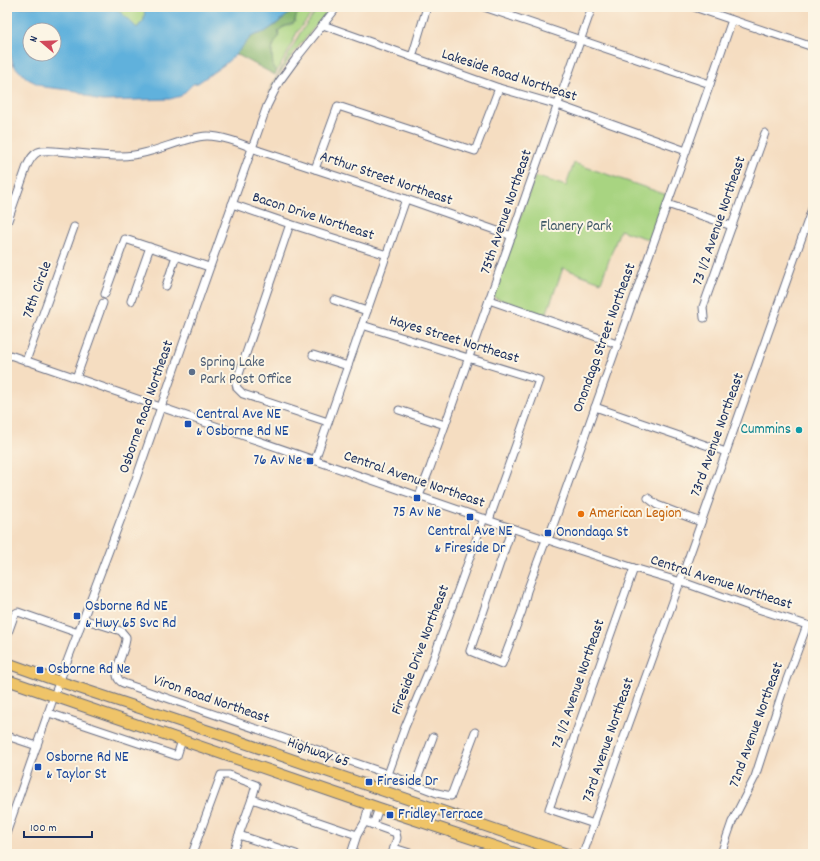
<svg xmlns="http://www.w3.org/2000/svg" width="820" height="861" font-family="Dekko,sans-serif">
<style>
.green{fill:#a8d481;stroke:#628270}
.forest{fill:#86b66f;stroke:#507266}
.water{fill:#61b1dc;stroke:#3e709d;fill-rule:evenodd}
.lines{fill:none;stroke-linecap:round;stroke-linejoin:round}
.minor-casing{stroke:#676c81;stroke-width:9}
.highway-casing{stroke:#676c81;stroke-width:12}
.minor{stroke:#fff;stroke-width:7}
.highway{stroke:#efc469;stroke-width:10}
.service-dot{fill:#5c6f8a;stroke:#fcf5e5;stroke-width:1.5}
.transit-dot{fill:#1a4fb4;stroke:#fcf5e5;stroke-width:1.5}
.culture-dot{fill:#0f9aa8;stroke:#fcf5e5;stroke-width:1.5}
.food-dot{fill:#e8710a;stroke:#fcf5e5;stroke-width:1.5}
.labels{text-anchor:middle;dominant-baseline:central;stroke-width:4;stroke-linejoin:round;paint-order:stroke}
.street-label{font-size:15px;fill:#1b2f5e;stroke:#fcf5e5}
.park-label{font-size:15px;fill:#3e5867;stroke:#fcf5e5}
.service-label{font-size:15px;fill:#4e5e75;stroke:#fcf5e5;text-anchor:start}
.transit-label{font-size:15px;fill:#164399;stroke:#fcf5e5;text-anchor:start}
.culture-label{font-size:15px;fill:#0d838f;stroke:#fcf5e5;text-anchor:end}
.food-label{font-size:15px;fill:#c56008;stroke:#fcf5e5;text-anchor:start}
</style>
<rect width="100%" height="100%" fill="#fcf5e5"/>
<filter id="ink" filterUnits="userSpaceOnUse"><feTurbulence type="fractalNoise" baseFrequency=".025" numOctaves="2"/><feDisplacementMap in="SourceGraphic" scale="8" xChannelSelector="R" yChannelSelector="G"/><feConvolveMatrix kernelMatrix="1 2 1 2 8 2 1 2 1" color-interpolation-filters="sRGB"/></filter>
<filter id="wash" filterUnits="userSpaceOnUse"><feTurbulence type="fractalNoise" baseFrequency=".012" numOctaves="4" result="noise"/><feDisplacementMap in="SourceGraphic" scale="16" xChannelSelector="R" yChannelSelector="G"/><feGaussianBlur stdDeviation="0.9" result="paint"/><feColorMatrix in="noise" values="0 0 0 0 0 0 0 0 0 0 0 0 0 0 0 0 0 1.4 0 .05"/><feComposite in="paint" operator="in"/></filter>
<g filter="url(#wash)">
<rect width="100%" height="100%" fill="#f5ddc1"/>
<!-- green -->
<g class="green">
<path d="M115 7H145L144 20 137 28Z"/>
<path d="M305 7H317L297 32 287 54 277 71 273 68 272 52 274 44 279 35 278 32C283 25 289 27 295 22L296 16Z"/>
<path d="M319 7H332C309 34 285 60 269 92L268 93 287 58 300 33Z"/>
<path d="M574 163 667 195 651 240 620 230 601 282 563 268 546 315 495 298 493 294 535 176 566 186Z"/>
</g>
<!-- forest -->
<path class="forest" d="M294 7H305L296 16 294 23 283 27 278 31C280 37 277 39 274 44 270 52 273 60 273 68L277 71 275 75 236 54C241 49 245 42 251 37 255 34 260 34 265 31 277 26 286 16 294 7Z"/>
<!-- water -->
<path class="water" d="M7 7H115L137 28 144 20 145 7H294L289 14 272 27 265 32 255 35 251 37 236 54 225 64 198 83 193 84 181 96 170 99 104 101 96 100 77 91 44 87 28 79 19 71 13 64 11 56 7 50ZM30 30H54V54H30Z"/>
</g>
<g filter="url(#ink)">
<g class="lines">
<defs>
<g id="minor">
<path d="M484 7 710 84"/>
<path d="M694 7 813 47"/>
<path d="M323 25 499 88 558 105 686 151"/>
<path d="M412 57 427 7"/>
<path d="M315 169 338 106 475 151 499 88"/>
<path d="M232 204 290 224 387 255"/>
<path d="M667 204 732 226"/>
<path d="M7 223 27 166C30 160 32 155 38 152 47 149 60 152 69 152 86 154 104 156 121 156 142 156 163 147 183 141 191 139 199 136 207 136 225 136 244 145 260 151L406 199 512 236"/>
<path d="M290 224 236 383 237 388 243 394 328 422"/>
<path d="M166 286 176 256"/>
<path d="M105 294 125 239 209 267"/>
<path d="M334 300 367 311"/>
<path d="M489 300 617 344"/>
<path d="M131 301 150 247"/>
<path d="M704 318 703 307 765 133"/>
<path d="M362 325 539 380 489 520"/>
<path d="M7 354 502 525 634 568 688 584 749 606 813 627"/>
<path d="M313 355 348 366"/>
<path d="M26 361 74 227"/>
<path d="M76 378 103 303"/>
<path d="M595 407 726 452"/>
<path d="M399 410 445 425"/>
<path d="M315 460 406 199"/>
<path d="M419 496 430 468 592 7"/>
<path d="M648 498 657 505 701 522"/>
<path d="M512 528 470 651 502 664 522 611 527 591 544 545 550 534 710 84 732 20"/>
<path d="M83 619 121 631 126 637C127 649 110 673 120 681 122 683 126 684 129 685L379 771 437 793 451 796 475 732"/>
<path d="M7 632 9 630 14 616 16 613 18 612 78 633"/>
<path d="M49 713 177 756 182 740"/>
<path d="M7 736 37 746"/>
<path d="M415 785 433 737"/>
<path d="M382 791 405 727 431 665 484 518"/>
<path d="M252 799 357 835"/>
<path d="M365 822 369 804"/>
<path d="M594 824 549 809 634 568"/>
<path d="M373 825 379 808"/>
<path d="M7 831 54 696 136 479 194 312 267 106 279 82 295 60 337 7"/>
<path d="M239 835 296 854"/>
<path d="M394 848 413 854"/>
<path d="M192 854 221 775H229L256 785 252 799 232 854"/>
<path d="M351 854 357 835 365 822 396 833 397 838 392 854"/>
<path d="M583 854 623 740 680 582 813 206"/>
<path d="M721 854 732 822 755 777 783 690 807 625"/>
</g>
<g id="highway">
<path d="M7 663 49 678 227 737 567 854"/>
<path d="M7 680 379 808 518 854"/>
</g>
</defs>
<!-- minor casing -->
<use href="#minor" class="minor-casing"/>
<!-- highway casing -->
<use href="#highway" class="highway-casing"/>
<!-- minor -->
<use href="#minor" class="minor"/>
<!-- highway -->
<use href="#highway" class="highway"/>
</g>
</g>
<!-- markers -->
<circle class="service-dot" cx="192" cy="372" r="4"/>
<g class="transit-dot">
<rect x="184" y="420" width="8" height="8" rx="2"/>
<rect x="306" y="457" width="8" height="8" rx="2"/>
<rect x="413" y="494" width="8" height="8" rx="2"/>
<rect x="466" y="513" width="8" height="8" rx="2"/>
<rect x="544" y="529" width="8" height="8" rx="2"/>
<rect x="73" y="612" width="8" height="8" rx="2"/>
<rect x="36" y="666" width="8" height="8" rx="2"/>
<rect x="34" y="763" width="8" height="8" rx="2"/>
<rect x="365" y="778" width="8" height="8" rx="2"/>
<rect x="386" y="811" width="8" height="8" rx="2"/>
</g>
<circle class="culture-dot" cx="799" cy="430" r="4"/>
<circle class="food-dot" cx="581" cy="514" r="4"/>
<g class="labels">
<!-- street labels -->
<g class="street-label">
<text transform="translate(509 76) rotate(18)">Lakeside Road Northeast</text>
<text transform="translate(386 179) rotate(19)">Arthur Street Northeast</text>
<text transform="translate(507 212) rotate(-71)">75th Avenue Northeast</text>
<text transform="translate(313 217) rotate(18)">Bacon Drive Northeast</text>
<text transform="translate(720 221) rotate(-71)">73 1/2 Avenue Northeast</text>
<text transform="translate(38 290) rotate(-70)">78th Circle</text>
<text transform="translate(605 338) rotate(-70)">Onondaga Street Northeast</text>
<text transform="translate(454 340) rotate(17)">Hayes Street Northeast</text>
<text transform="translate(147 407) rotate(-71)">Osborne Road Northeast</text>
<text transform="translate(718 435) rotate(-70)">73rd Avenue Northeast</text>
<text transform="translate(414 480) rotate(19)">Central Avenue Northeast</text>
<text transform="translate(721 583) rotate(18)">Central Avenue Northeast</text>
<text transform="translate(421 650) rotate(-69)">Fireside Drive Northeast</text>
<text transform="translate(579 684) rotate(-71)">73 1/2 Avenue Northeast</text>
<text transform="translate(211 700) rotate(19)">Viron Road Northeast</text>
<text transform="translate(757 725) rotate(-70)">72nd Avenue Northeast</text>
<text transform="translate(609 740) rotate(-71)">73rd Avenue Northeast</text>
<text transform="translate(318 753) rotate(19)">Highway 65</text>
</g>
<!-- park labels -->
<g class="park-label">
<text x="576" y="227">Flanery Park</text>
</g>
<!-- service labels -->
<g class="service-label">
<text x="200" y="363">Spring Lake<tspan x="200" dy="17">Park Post Office</tspan></text>
</g>
<!-- transit labels -->
<g class="transit-label">
<text x="196" y="415">Central Ave NE<tspan x="196" dy="17">&amp; Osborne Rd NE</tspan></text>
<text x="302" y="461" text-anchor="end">76 Av Ne</text>
<text x="417" y="513" text-anchor="middle">75 Av Ne</text>
<text x="470" y="532" text-anchor="middle">Central Ave NE<tspan x="470" dy="17">&amp; Fireside Dr</tspan></text>
<text x="556" y="533">Onondaga St</text>
<text x="85" y="607">Osborne Rd NE<tspan x="85" dy="17">&amp; Hwy 65 Svc Rd</tspan></text>
<text x="48" y="670">Osborne Rd Ne</text>
<text x="46" y="758">Osborne Rd NE<tspan x="46" dy="17">&amp; Taylor St</tspan></text>
<text x="377" y="782">Fireside Dr</text>
<text x="398" y="815">Fridley Terrace</text>
</g>
<!-- culture labels -->
<g class="culture-label">
<text x="791" y="430">Cummins</text>
</g>
<!-- food labels -->
<g class="food-label">
<text x="589" y="514">American Legion</text>
</g>
</g>
<!-- margin -->
<rect width="820" height="861" fill="none" stroke="#fcf5e5" stroke-width="24"/>
<!-- north arrow -->
<g transform="translate(42 42) rotate(289)"><circle r="19" fill="#fcf5e5" stroke="#a2a6af"/>
<path d="M0-3L7 15L0 10L-7 15Z" fill="#d1495b"/>
<text y="-6" font-size="11" font-weight="bold" text-anchor="middle" fill="#1b2f5e">N</text>
</g>
<!-- scale -->
<path d="M24 831v6h68v-6" fill="none" stroke="#1b2f5e" stroke-width="2"/>
<text x="30" y="831" font-size="12" fill="#1b2f5e" stroke="#fcf5e5" stroke-width="3" paint-order="stroke">100 m</text>
</svg>
